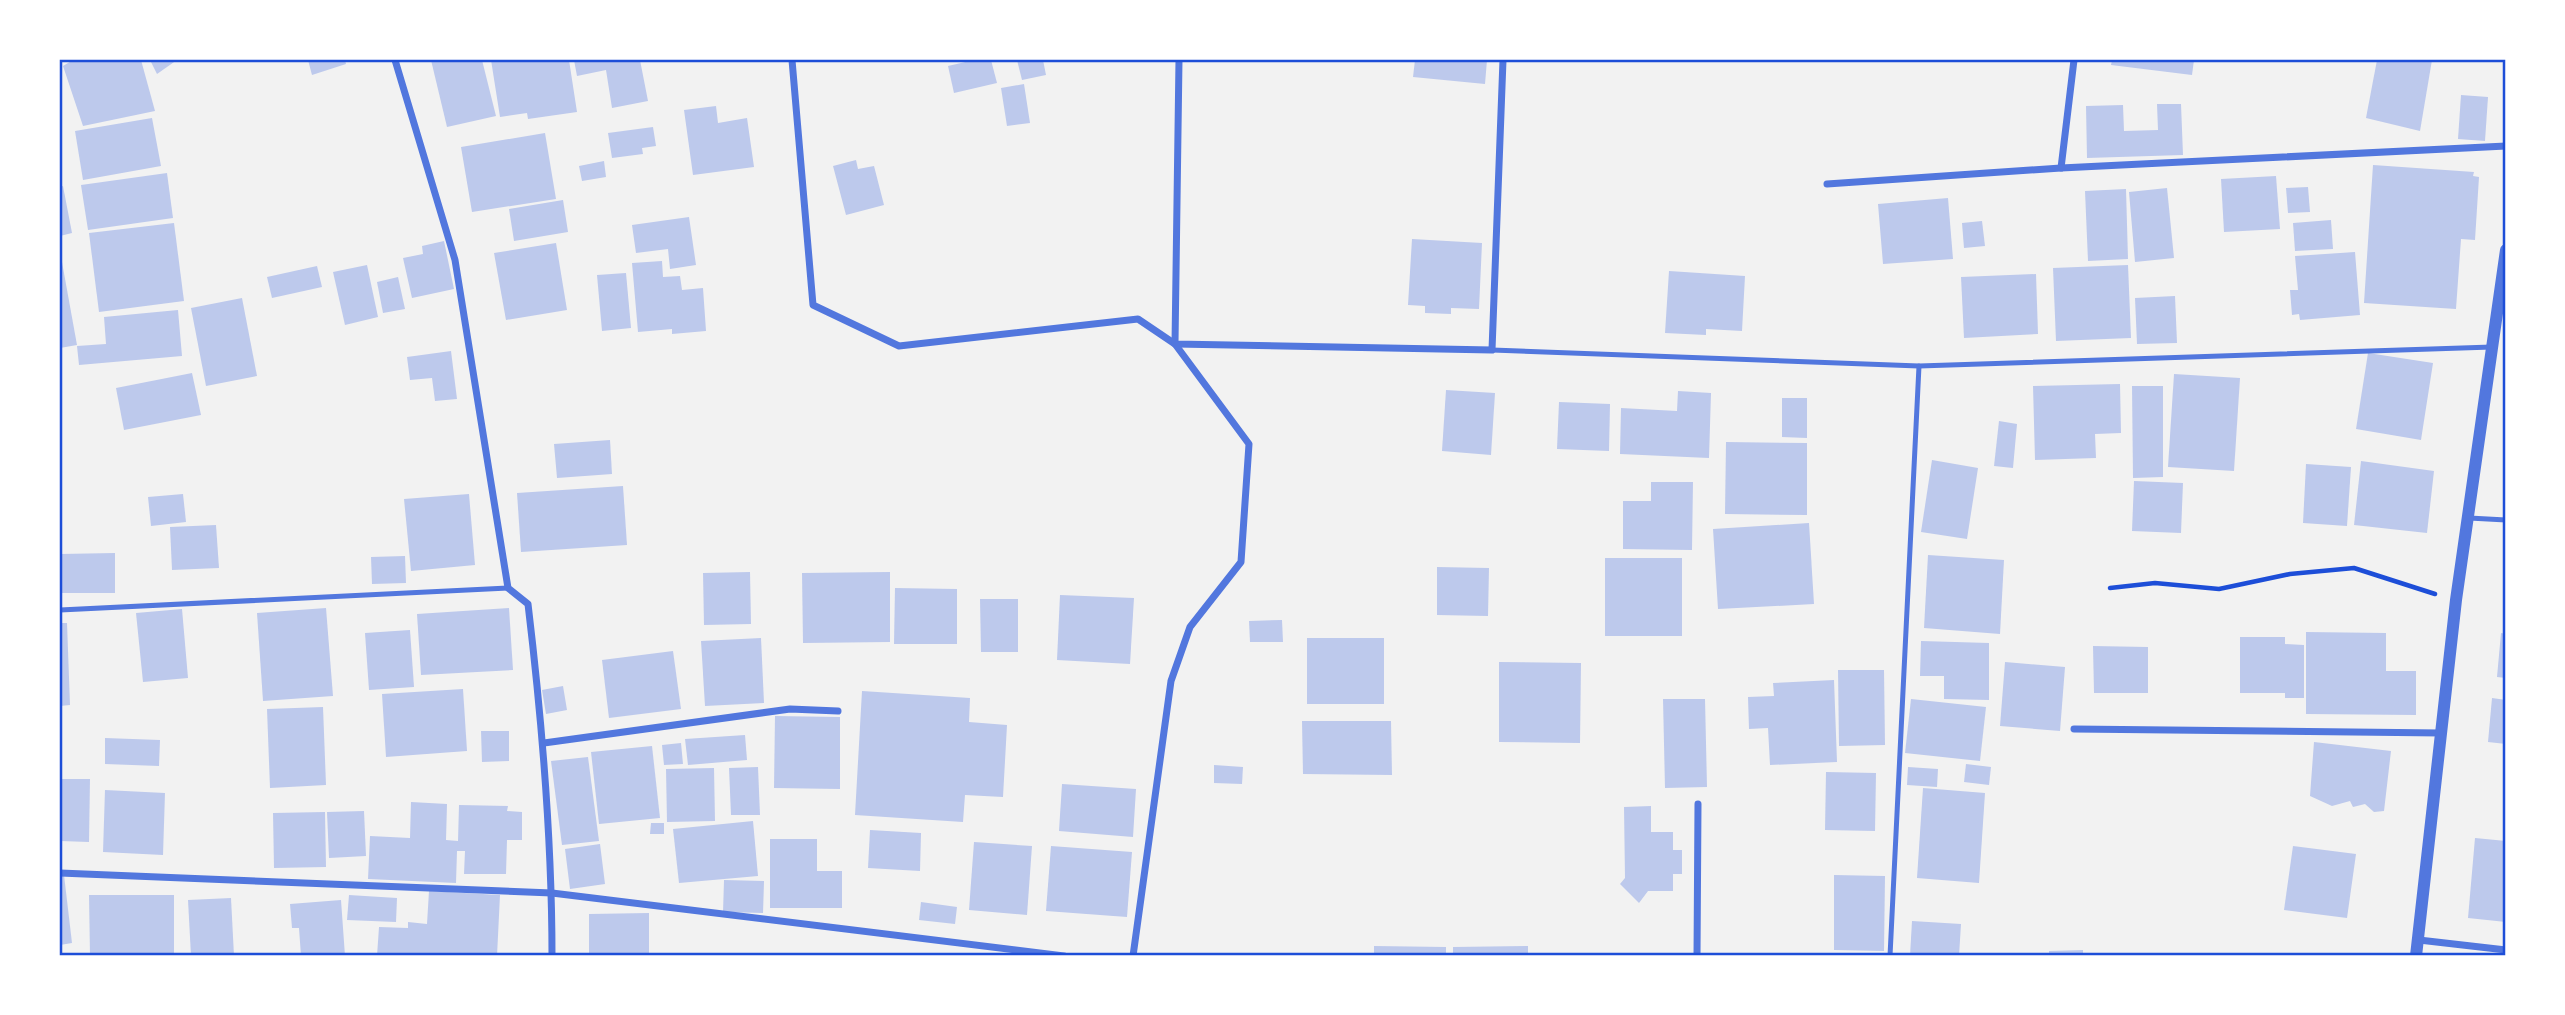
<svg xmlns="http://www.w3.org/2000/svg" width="2565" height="1015" font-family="Figtree,sans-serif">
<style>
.building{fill:#bdc9ec}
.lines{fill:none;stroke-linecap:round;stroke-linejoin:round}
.path{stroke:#1d4ed8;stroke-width:4.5}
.service{stroke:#5277de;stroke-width:5}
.minor{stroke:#5277de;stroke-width:7}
.tertiary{stroke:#5277de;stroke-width:12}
.neatline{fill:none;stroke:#1d4ed8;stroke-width:2.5}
</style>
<rect width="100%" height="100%" fill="#f2f2f2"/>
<!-- building -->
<g class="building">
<path d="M73 60H141L155 111 83 126 63 66Z"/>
<path d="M150 60H177L157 74Z"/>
<path d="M308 60H345L346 64 312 75Z"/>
<path d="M431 60H482L496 116 447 127Z"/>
<path d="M491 60H569L577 112 528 119 527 113 500 117Z"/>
<path d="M574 60H640L648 101 612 108 606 70 577 76Z"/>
<path d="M974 60H991L997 83 954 93 948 66Z"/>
<path d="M1017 60H1043L1046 75 1022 80Z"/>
<path d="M1415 60H1487L1485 84 1413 77Z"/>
<path d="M2112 60H2194L2192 75 2111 65Z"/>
<path d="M2377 60H2432L2420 131 2366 118Z"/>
<path d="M1024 84 1030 123 1007 126 1001 88Z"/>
<path d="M2461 95 2488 97 2485 141 2458 139Z"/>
<path d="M2157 104H2181L2183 155 2087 158 2086 106 2123 105 2124 131 2158 130Z"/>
<path d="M716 106 718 123 747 118 754 167 693 175 684 110Z"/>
<path d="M152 118 161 166 83 180 75 131Z"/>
<path d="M653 127 656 146 642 148 643 154 612 158 608 133Z"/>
<path d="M545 133 556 199 472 212 461 147Z"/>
<path d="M856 160 858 169 874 166 884 205 846 215 833 166Z"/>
<path d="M604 161 606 177 582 181 579 166Z"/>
<path d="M2373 165 2474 172 2473 176 2479 177 2475 240 2461 239 2456 309 2364 303Z"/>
<path d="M167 173 173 218 88 230 81 185Z"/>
<path d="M2276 176 2280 229 2224 232 2221 179Z"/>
<path d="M63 186 72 233 60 236V187Z"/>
<path d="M2308 187 2310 212 2288 213 2286 188Z"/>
<path d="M2167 188 2174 258 2135 262 2129 192Z"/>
<path d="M2126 189 2128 259 2088 261 2085 191Z"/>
<path d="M1948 198 1953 259 1883 264 1878 204Z"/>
<path d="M563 200 568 232 514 241 509 209Z"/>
<path d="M689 217 696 265 670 269 668 249 636 253 632 225Z"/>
<path d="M2331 220 2333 249 2295 251 2293 223Z"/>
<path d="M1982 221 1985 246 1964 248 1962 223Z"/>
<path d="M174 223 184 301 99 312 89 233Z"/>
<path d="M1412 239 1482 243 1479 309 1451 308V314L1425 313V306L1408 305Z"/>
<path d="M444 241 454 289 412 298 403 258 423 254 422 246Z"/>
<path d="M556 243 567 310 506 320 494 253Z"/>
<path d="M60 251 77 345 60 348Z"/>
<path d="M2355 252 2360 315 2300 320 2299 314 2292 315 2290 290H2298L2295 256Z"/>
<path d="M662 261 663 277 680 276 682 290 703 288 706 331 672 334V329L638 332 632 263Z"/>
<path d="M367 265 378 317 345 325 333 272Z"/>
<path d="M2128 265 2131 338 2056 341 2053 268Z"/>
<path d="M317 266 322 287 272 298 267 277Z"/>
<path d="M1669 271 1745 276 1742 331 1706 329V335L1665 333Z"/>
<path d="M626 273 631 328 602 331 597 275Z"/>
<path d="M2036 274 2038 334 1964 338 1961 277Z"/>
<path d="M398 277 405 309 383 313 377 282Z"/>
<path d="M2175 296 2177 343 2137 344 2135 298Z"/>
<path d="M242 298 257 376 206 386 191 308Z"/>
<path d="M178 310 182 356 79 365 77 346 106 344 104 317Z"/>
<path d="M451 351 457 399 435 401 432 378 410 380 407 357Z"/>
<path d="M2368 353 2433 363 2421 440 2356 429Z"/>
<path d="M192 373 201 415 124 430 116 388Z"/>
<path d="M2174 374 2240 378 2234 471 2168 467Z"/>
<path d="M2120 384 2121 433 2095 434 2096 458 2035 460 2033 386Z"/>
<path d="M2132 386H2163V477L2133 478Z"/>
<path d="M1446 390 1495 393 1491 455 1442 451Z"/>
<path d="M1678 391 1711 393 1709 458 1620 454 1621 408 1677 411Z"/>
<path d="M1782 398H1807V438L1782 437Z"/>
<path d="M1559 402 1610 404 1609 451 1557 449Z"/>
<path d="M1999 421 2017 424 2013 468 1994 466Z"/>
<path d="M610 440 612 474 557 478 554 444Z"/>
<path d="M1726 442 1807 443V515L1725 514Z"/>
<path d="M1932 460 1978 468 1967 539 1921 532Z"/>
<path d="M2361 461 2434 471 2427 533 2354 525Z"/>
<path d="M2306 464 2351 467 2347 526 2303 523Z"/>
<path d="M2134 481 2183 483 2181 533 2132 531Z"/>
<path d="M1651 482H1693L1692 550 1623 549V501H1651Z"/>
<path d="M623 486 627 545 521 552 517 493Z"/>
<path d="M183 494 186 522 151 526 148 497Z"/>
<path d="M469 494 475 565 411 571 404 499Z"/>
<path d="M1809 523 1814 604 1718 609 1713 529Z"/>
<path d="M216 525 219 568 172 570 170 527Z"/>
<path d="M115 553V593H60V554Z"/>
<path d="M1928 555 2004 560 2000 634 1924 628Z"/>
<path d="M405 556 406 583 372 584 371 557Z"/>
<rect x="1605" y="558" width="77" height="78"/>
<path d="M1437 567 1489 568 1488 616 1437 615Z"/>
<path d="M750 572 751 624 704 625 703 573Z"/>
<path d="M890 572V642L803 643 802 573Z"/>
<path d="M895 588 957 589V644H894Z"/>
<path d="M1060 595 1134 598 1130 664 1057 660Z"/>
<path d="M980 599H1018V652H981Z"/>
<path d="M326 608 333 696 263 701 257 613Z"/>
<path d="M509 608 513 670 421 675 417 614Z"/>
<path d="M182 609 188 678 143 682 136 613Z"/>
<path d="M1282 620 1283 642H1250L1249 621Z"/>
<path d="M60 623H67L70 705 60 706Z"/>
<path d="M410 630 414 687 369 690 365 633Z"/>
<path d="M2306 632 2386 633V671H2416V715L2306 714Z"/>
<path d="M2501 633 2506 634V678L2497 677Z"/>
<path d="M2240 637H2285V644L2304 645V698H2285V693H2240Z"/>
<path d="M761 638 764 703 705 706 701 641Z"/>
<rect x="1307" y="638" width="77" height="66"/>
<path d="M1921 641 1989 643V700L1944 699V676H1920Z"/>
<path d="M2093 646 2148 647V693H2094Z"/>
<path d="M673 651 681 709 609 718 602 660Z"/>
<path d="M1499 662 1581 663 1580 743 1499 742Z"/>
<path d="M2005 662 2065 667 2060 731 2000 726Z"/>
<path d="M1838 670H1884L1885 745 1839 746Z"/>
<path d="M1834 680 1837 762 1770 765 1768 728 1749 729 1748 697 1774 696 1773 683Z"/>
<path d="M563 686 567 710 546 714 542 690Z"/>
<path d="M463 689 467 751 386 757 382 694Z"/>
<path d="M862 691 970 698 969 722 1007 725 1003 797 965 795 963 822 855 815Z"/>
<path d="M2492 698 2506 700V744L2488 742Z"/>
<path d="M1663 699H1705L1707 787 1665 788Z"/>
<path d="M1911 699 1986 707 1980 761 1905 753Z"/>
<path d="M323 707 326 785 270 788 267 709Z"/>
<path d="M775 716 840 717V789L774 788Z"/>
<path d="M1302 721H1391L1392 775 1303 774Z"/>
<path d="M481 731H509V761L482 762Z"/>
<path d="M745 735 747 760 688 765 685 739Z"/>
<path d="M105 738 160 740 159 766 105 764Z"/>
<path d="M2314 742 2391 751 2384 811 2374 812 2365 804 2353 807 2350 801 2332 806 2310 796Z"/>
<path d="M681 743 683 764 664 765 662 745Z"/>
<path d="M652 746 660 818 599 824 591 752Z"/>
<path d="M588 757 599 841 562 845 551 761Z"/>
<path d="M1966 764 1991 767 1989 785 1964 782Z"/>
<path d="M1214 765 1243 767 1242 784 1214 783Z"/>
<path d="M758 767 760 815H731L729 768Z"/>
<path d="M1908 767 1938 769 1937 787 1907 785Z"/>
<path d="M714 768 715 821 667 822 666 769Z"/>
<path d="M1826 772 1876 773 1875 831 1825 830Z"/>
<path d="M60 779H90L89 842 60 841Z"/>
<path d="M1062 784 1136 789 1133 837 1059 831Z"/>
<path d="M1923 788 1985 793 1979 883 1917 878Z"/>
<path d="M105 790 165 793 163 855 103 852Z"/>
<path d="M411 802 447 804 446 840 458 841 459 805 508 806 507 811 522 812V840H507L506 874H464L465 851H457L456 883 368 879 370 836 410 838Z"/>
<path d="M1651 806V832H1673V850H1682V874H1673V891H1648L1639 903 1620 884 1625 878 1624 807Z"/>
<path d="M364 811 366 856 329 858 327 812Z"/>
<path d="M325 812 326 867 274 868 273 813Z"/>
<path d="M753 821 758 876 679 883 673 829Z"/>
<path d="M651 823H664V834H650Z"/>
<path d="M870 830 921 833 920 871 868 868Z"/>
<path d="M2475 838 2506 841V922L2468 918Z"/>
<path d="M770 839H817V871H842V908H770Z"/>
<path d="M974 842 1032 846 1027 915 969 910Z"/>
<path d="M600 844 605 884 570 889 565 849Z"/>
<path d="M1051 846 1132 852 1127 917 1046 911Z"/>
<path d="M2293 846 2356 854 2347 918 2284 910Z"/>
<path d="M60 875H64L72 943 60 945Z"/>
<path d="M1834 875 1885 876 1884 951 1834 950Z"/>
<path d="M724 880 764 881 763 913 723 912Z"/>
<path d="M429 891 500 895 497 956H377L379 927 408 928V922L427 924Z"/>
<path d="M89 895H174V956H90Z"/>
<path d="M349 895 397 898 396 922 347 920Z"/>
<path d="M231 898 234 956H191L188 900Z"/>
<path d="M341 900 345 956H301L299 928H292L290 904Z"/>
<path d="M921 902 957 907 955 924 919 920Z"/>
<path d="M649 913V956H589V914Z"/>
<path d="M1912 921 1961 924 1959 956H1910Z"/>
<path d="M1374 946 1446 947V956H1374Z"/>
<path d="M1528 946V956H1453V947Z"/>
<path d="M2083 950V956H2049V951Z"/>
</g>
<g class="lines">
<!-- path -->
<path class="path" d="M2110 588 2155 583 2219 589 2290 574 2354 568 2435 594"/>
<!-- service -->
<g class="service">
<path d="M1492 350 1919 366 2492 347"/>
<path d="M2469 518 2506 520"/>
<path d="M60 610 508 588"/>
<path d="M1890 956 1919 366"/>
</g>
<!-- minor -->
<g class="minor">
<path d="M395 60 455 260 508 588 528 604C542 721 552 837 552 956"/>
<path d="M792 60 813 305 899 346 1138 319 1175 344 1492 350 1503 60"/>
<path d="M2061 168 2074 60"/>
<path d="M1827 184 2061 168 2506 146"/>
<path d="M2074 729 2441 733"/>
<path d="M544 743 790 709 838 711"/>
<path d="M60 873 552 893 1064 956"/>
<path d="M2419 940 2506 950"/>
<path d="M1133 956 1171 681 1190 627 1241 562 1249 444 1175 344 1179 60"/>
<path d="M1697 956 1698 804"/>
</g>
<!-- tertiary -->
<path class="tertiary" d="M2416 956 2456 600 2506 250"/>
</g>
<!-- border -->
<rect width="2565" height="1015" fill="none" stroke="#ffffff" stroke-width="122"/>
<rect x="61" y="61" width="2443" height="893" class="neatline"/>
</svg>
